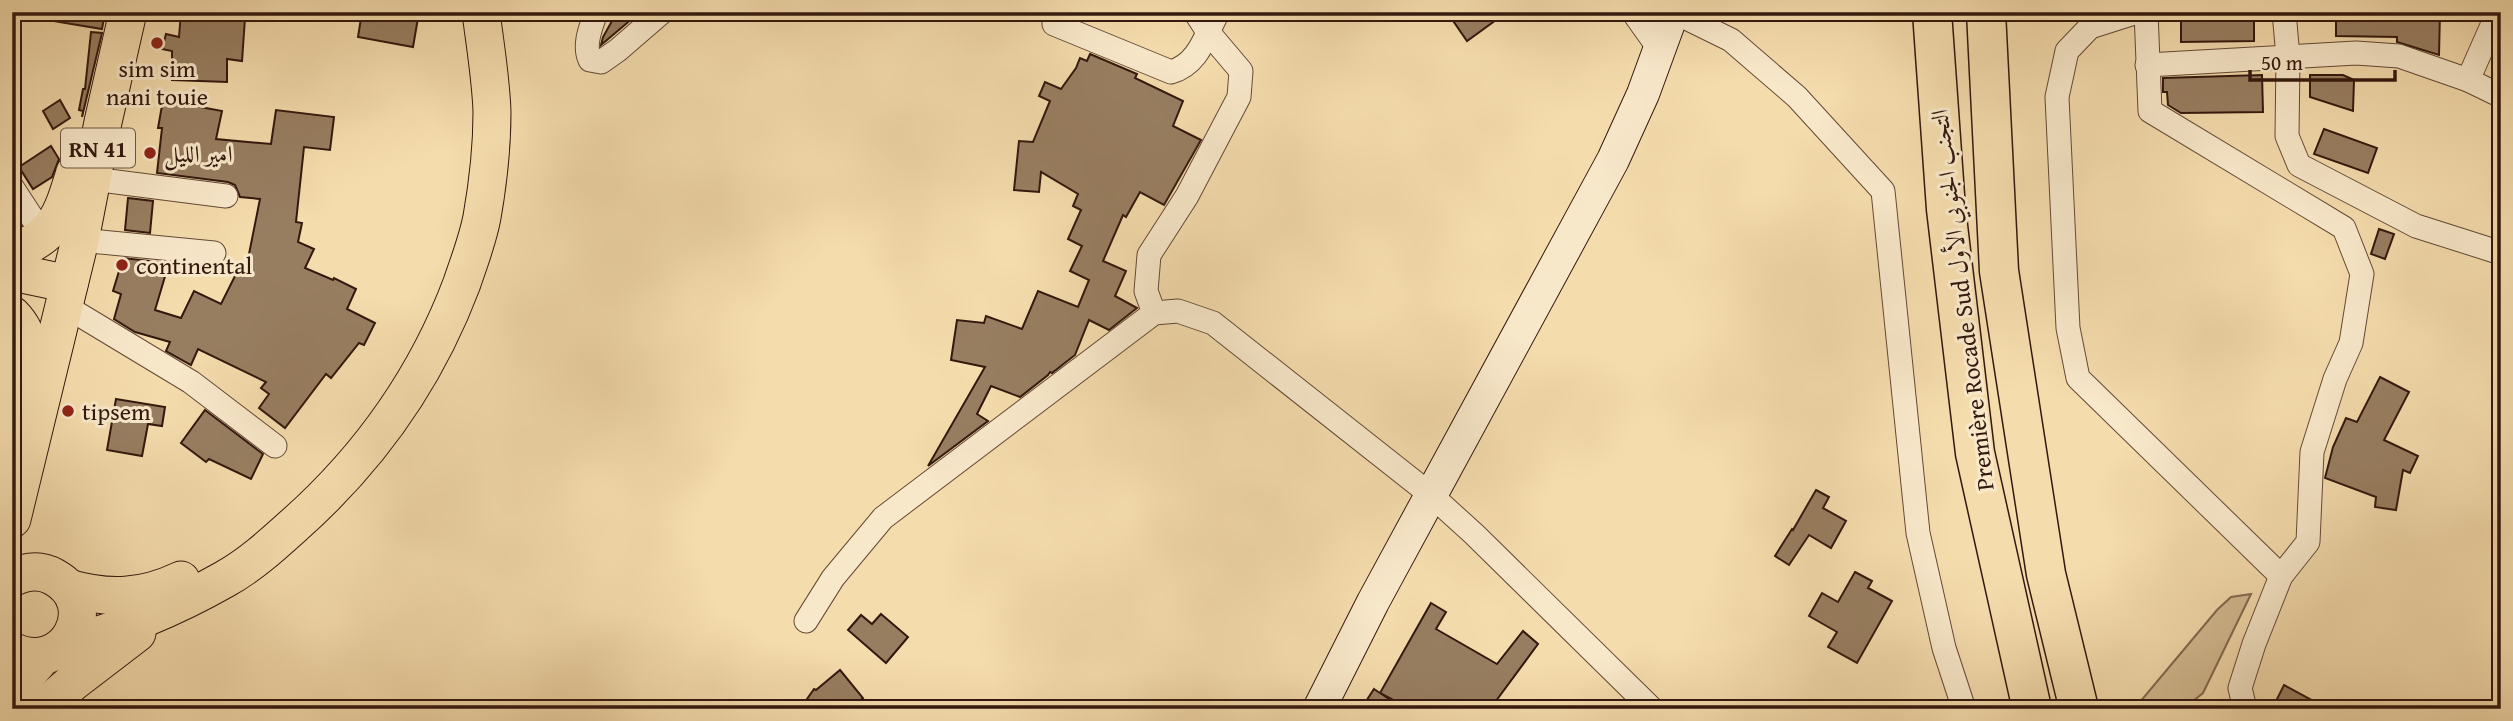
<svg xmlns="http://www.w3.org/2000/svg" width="2513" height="721" font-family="'Gentium Book Plus',Amiri,serif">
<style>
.green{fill:#d4bb92;stroke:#846a50;stroke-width:2}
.building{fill:#987e61;stroke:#33180e;stroke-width:2}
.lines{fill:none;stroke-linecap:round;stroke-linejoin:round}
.minor-casing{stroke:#644936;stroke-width:25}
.secondary-casing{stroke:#33180e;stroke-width:34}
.trunk-casing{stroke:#33180e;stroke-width:39}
.motorway-casing{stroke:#33180e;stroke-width:41}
.minor{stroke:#f8e8ca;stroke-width:23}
.secondary{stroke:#f8e8ca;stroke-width:32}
.trunk{stroke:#f5dcad;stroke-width:37}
.motorway{stroke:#f5dcad;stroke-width:38}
.poi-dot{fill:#8f2418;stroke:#f8e8ca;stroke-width:2.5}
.labels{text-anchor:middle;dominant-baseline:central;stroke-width:6;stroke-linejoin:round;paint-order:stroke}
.shield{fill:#f8e8ca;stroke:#6e5646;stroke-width:2}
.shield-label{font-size:23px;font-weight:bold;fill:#33180e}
.poi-label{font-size:24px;fill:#33180e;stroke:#f8e8ca;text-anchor:start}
.street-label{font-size:24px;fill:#33180e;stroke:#f8e8ca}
</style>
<rect width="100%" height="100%" fill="#f5dcad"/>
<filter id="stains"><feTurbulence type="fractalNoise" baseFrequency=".00286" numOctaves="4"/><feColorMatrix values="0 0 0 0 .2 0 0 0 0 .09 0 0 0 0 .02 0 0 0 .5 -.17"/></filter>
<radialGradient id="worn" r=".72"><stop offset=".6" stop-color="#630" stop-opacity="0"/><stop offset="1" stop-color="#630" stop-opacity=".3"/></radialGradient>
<!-- green -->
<path class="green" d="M2251 594 2203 693 2192 702 2188 709H2134L2217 610 2231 597Z"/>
<!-- building -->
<g class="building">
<path d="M53 12H105L102 29 53 21Z"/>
<path d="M181 12H209V15L245 18 242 61 227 59V82L172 80V51L162 49 166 34 179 37Z"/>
<path d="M362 12H387L418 18 413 47 358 37Z"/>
<path d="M617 12H640L601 45 603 37Z"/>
<path d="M1447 12H1507L1467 41Z"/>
<path d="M2238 12H2254V41L2181 42V20L2238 19Z"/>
<path d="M2336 12H2440L2439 55 2397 42V37L2336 36Z"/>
<path d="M91 32 102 33 82 117 83 111 79 110 83 89H85Z"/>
<path d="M1090 54 1137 74 1135 78 1183 101 1173 126 1201 140 1164 205 1140 192 1126 217 1123 215 1103 261 1126 271 1115 296 1137 308 1109 330 1089 320 1075 355 1052 373 1050 372 1048 375 1020 397 991 386 977 414 988 421 928 466 985 367 951 360 957 320 984 323 986 316 1022 329 1038 291 1078 307 1089 280 1070 271 1082 246 1068 239 1081 210 1073 206 1078 194 1041 172 1039 192 1014 190 1019 141 1033 142 1050 101 1039 96 1045 82 1061 89 1076 68 1080 58 1087 61Z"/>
<path d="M2262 75 2263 112 2181 113 2168 105 2167 92H2163V78Z"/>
<path d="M2310 75H2343L2354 80 2353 111 2310 97Z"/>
<path d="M60 100 70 118 53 129 43 111Z"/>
<path d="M163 100 222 111 216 139 271 144 276 110 334 117 330 150 304 147 296 222 302 223 298 242 314 249 305 268 333 280 334 278 356 289 347 309 375 323 364 345 359 343 331 378 326 374 285 428 259 408 269 394 261 388 266 382 198 349 191 365 166 351 170 342 135 332 114 319 121 294 113 291 123 258 169 263 155 310 181 318 194 291 221 304 240 266 246 269 260 199 240 197 235 185 228 182 157 173 162 128H158Z"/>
<path d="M2324 129 2377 148 2368 173 2314 154Z"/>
<path d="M51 146 59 159 52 177 33 189 19 167Z"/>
<path d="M128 198 153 201 150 233 125 230Z"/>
<path d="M2379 229 2394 234 2385 259 2371 254Z"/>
<path d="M2380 377 2409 392 2384 440 2418 456 2410 473 2403 470 2396 510 2375 507 2376 497 2325 478 2333 447 2346 418 2357 422Z"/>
<path d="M116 399 165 407 162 426 148 424 142 456 107 450Z"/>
<path d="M205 410 263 454 251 479 209 459 206 462 181 443Z"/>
<path d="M1816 490 1829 497 1823 508 1846 521 1831 548 1809 535 1789 565 1775 556 1792 529 1793 530Z"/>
<path d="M1855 572 1872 581 1868 588 1892 601 1857 663 1828 647 1837 632 1809 616 1822 593 1838 602Z"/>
<path d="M1431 603 1446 612 1436 629 1497 664 1523 631 1538 644 1490 709H1410L1380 693Z"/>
<path d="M881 614 908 637 886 663 848 630 861 615 872 624Z"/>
<path d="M840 670 863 698 850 709H800L814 689 816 690Z"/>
<path d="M2284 685 2328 709H2272Z"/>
<path d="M1374 689 1389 699 1382 709H1361Z"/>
</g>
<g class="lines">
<defs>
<g id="minor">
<path d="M596 12C591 27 583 45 590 60L601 62 618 50 662 12"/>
<path d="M1633 12 1660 50"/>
<path d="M1674 12 1731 40 1797 97 1883 191 1918 533 1944 648 1964 709"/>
<path d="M2137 12 2090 27 2067 51 2057 97 2068 328 2078 378 2281 576"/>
<path d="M2146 12 2150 111 2344 228 2362 274 2351 343 2335 379 2312 452 2308 542 2281 576 2254 644 2240 688 2245 709"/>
<path d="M2284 12 2288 57 2287 136 2299 165 2416 226 2501 253"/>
<path d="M1054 24 1171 72C1199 64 1205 36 1218 12"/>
<path d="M2147 65 2356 53 2399 56 2468 80 2501 96"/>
<path d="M2468 80 2498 12"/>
<path d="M93 179 226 196"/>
<path d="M12 187 44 236"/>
<path d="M80 240 214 253"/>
<path d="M65 306 191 382 275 446"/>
<path d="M1154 313 1146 291 1149 255 1187 196 1239 97 1241 71 1208 32 1195 12"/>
<path d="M806 621 833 578 883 518 1154 313 1178 311 1213 323 1431 495 1474 534 1652 709"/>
</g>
<path id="secondary" d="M1319 709 1373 602 1613 160 1643 94 1673 12"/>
<g id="trunk">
<path d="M12 251C56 239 63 211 75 172"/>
<path d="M12 272 69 284"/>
<path d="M12 315C35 338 29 363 26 392"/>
<path d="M12 519 80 240 103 122 128 12"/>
<path d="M12 578C26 571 40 569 54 577 104 604 66 677 12 651"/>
<path d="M68 588C109 600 143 598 181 580"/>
<path d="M65 645C121 630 174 608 225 579 250 565 271 546 292 527 368 460 426 379 462 283 469 262 478 239 482 217 488 183 492 147 492 112 491 79 485 45 481 12"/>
<path d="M12 695 22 680 43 656"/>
<path d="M42 709 73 682 137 633"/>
</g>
<g id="motorway">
<path d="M1932 12 1946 209 1975 453 2032 709"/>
<path d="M1986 12 1999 271 2046 574 2079 709"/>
</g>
</defs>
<!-- minor casing -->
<use href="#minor" class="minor-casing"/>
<!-- secondary casing -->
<use href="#secondary" class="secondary-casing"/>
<!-- trunk casing -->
<use href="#trunk" class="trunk-casing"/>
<!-- motorway casing -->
<use href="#motorway" class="motorway-casing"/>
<!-- minor -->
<use href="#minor" class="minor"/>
<!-- secondary -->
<use href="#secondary" class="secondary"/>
<!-- trunk -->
<use href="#trunk" class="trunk"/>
<!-- motorway -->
<use href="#motorway" class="motorway"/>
</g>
<!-- markers -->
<g class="poi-dot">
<circle cx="157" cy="43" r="7"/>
<circle cx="150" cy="153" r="7"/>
<circle cx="122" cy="265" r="7"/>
<circle cx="68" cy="411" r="7"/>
</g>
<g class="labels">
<!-- shield labels -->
<rect class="shield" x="61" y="128.5" width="74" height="39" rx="5"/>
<g class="shield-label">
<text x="98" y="148">RN 41</text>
</g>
<!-- poi labels -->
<g class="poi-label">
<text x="157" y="68" text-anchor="middle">sim sim<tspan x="157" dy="28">nani touie</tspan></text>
<text x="164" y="153">امير الليل</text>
<text x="136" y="265">continental</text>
<text x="82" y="411">tipsem</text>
</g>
<!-- street labels -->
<g class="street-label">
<text transform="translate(1962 300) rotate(-97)">Première Rocade Sud التجنب الجنوبي الأول</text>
</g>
</g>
<!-- margin -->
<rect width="2513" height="721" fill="none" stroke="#f5dcad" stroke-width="42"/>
<rect x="14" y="14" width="2485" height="693" fill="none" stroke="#33180e" stroke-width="3.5"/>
<rect x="21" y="21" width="2471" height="679" fill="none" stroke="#33180e" stroke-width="2"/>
<!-- scale -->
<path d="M2250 70v10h145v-10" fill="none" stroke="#33180e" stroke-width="3.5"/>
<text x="2261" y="70" font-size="21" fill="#33180e" stroke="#f8e8ca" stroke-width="5" paint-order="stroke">50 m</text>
<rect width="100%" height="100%" filter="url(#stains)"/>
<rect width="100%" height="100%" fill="url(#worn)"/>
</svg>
